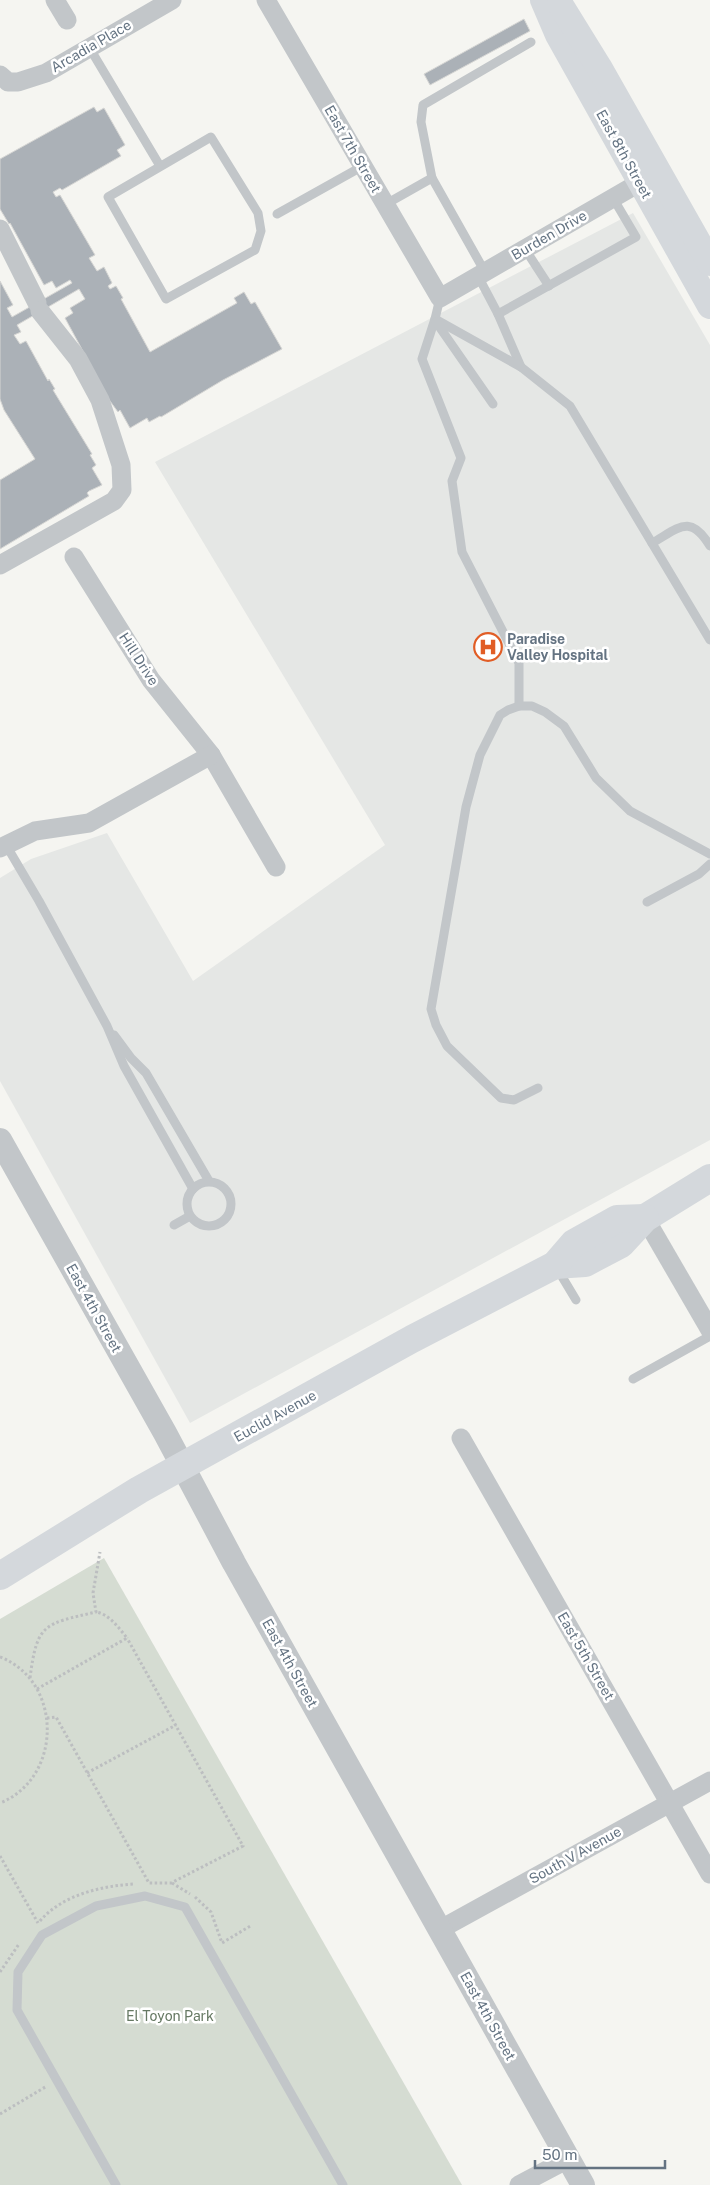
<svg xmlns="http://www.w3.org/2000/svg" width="710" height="2185" font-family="'Public Sans',sans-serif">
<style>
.built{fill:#e5e7e5}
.green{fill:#d5dcd2}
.building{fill:#abb1b7;stroke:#d6d6d4}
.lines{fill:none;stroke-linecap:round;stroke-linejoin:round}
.path{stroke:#bcbec0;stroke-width:3;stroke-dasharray:2.5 2.5;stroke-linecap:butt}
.service{stroke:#c2c6c9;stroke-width:9}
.minor{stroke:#c2c6c9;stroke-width:19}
.tertiary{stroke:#c2c6c9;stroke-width:24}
.secondary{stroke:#d4d8dc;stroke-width:26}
.primary{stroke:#d4d8dc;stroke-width:28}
.labels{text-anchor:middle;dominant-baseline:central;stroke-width:5;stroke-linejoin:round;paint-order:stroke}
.street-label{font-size:14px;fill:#647382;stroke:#fff}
.poi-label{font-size:14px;font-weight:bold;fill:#647382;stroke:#fff;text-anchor:start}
.park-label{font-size:14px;fill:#667963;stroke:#fff}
</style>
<rect width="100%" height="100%" fill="#f5f5f1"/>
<!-- built -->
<path class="built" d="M633 213 710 345V1140L190 1423 0 1081V878L31 859 107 833 193 981 385 845 155 462Z"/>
<!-- green -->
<path class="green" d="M104 1558 462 2185H0V1619Z"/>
<!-- building -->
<g class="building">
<path d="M524 19 530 31 430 85 424 74Z"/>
<path d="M94 107 97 112 104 108 125 145 117 150 121 156 62 190 60 188 53 192 56 197 60 195 95 255 89 258 97 271 104 267 112 283 108 286 110 289 116 286 123 298 121 299 150 352 237 303 234 298 244 292 251 304 255 302 282 349 223 380 161 417 160 416 149 422 147 418 130 428 120 410 118 412 110 401 65 318 73 313 70 308 85 299 79 289 17 325 21 332 14 335 20 344 26 341 48 381 49 379 55 389 53 390 92 454 90 455 96 465 92 468 102 485 89 491 87 493 89 496 0 549V480L35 459 4 410 0 399V281L13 305 7 308 12 317 72 283 70 280 56 288 52 281 44 285 10 223 9 224 0 209V159Z"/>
</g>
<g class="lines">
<!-- path -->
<g class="path">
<path d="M0 1657C63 1681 63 1778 0 1803"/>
<path d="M30 1678C37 1623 44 1624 96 1612L93 1593 100 1552"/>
<path d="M37 1689 127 1638C119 1628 109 1614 96 1612"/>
<path d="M47 1718 56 1717 149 1883H171L243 1846 127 1638"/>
<path d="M87 1773 176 1725"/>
<path d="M0 1856 38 1923"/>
<path d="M172 1883 190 1894"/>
<path d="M195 1897 211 1912 222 1943 252 1925"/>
<path d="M40 1921C62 1895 101 1886 134 1884"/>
<path d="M0 1972 19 1944"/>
<path d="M0 2114 47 2086"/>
</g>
<!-- service -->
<g class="service">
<path d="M89 47 160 166"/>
<path d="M211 137 258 213 261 231 255 250 166 299 108 197Z"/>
<path d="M432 178 421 122 423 105 531 42"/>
<path d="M386 204 432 178 485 272"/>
<path d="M277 214 363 166"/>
<path d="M525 249 549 286"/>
<path d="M478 276 498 314 521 367"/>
<path d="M440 298 435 319 521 367 570 406 710 640"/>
<path d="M498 314 636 237 613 198"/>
<path d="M435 319 422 359 461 458 452 481 462 552 519 663V706"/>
<path d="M436 322 493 404"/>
<path d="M652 543C679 528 690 513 710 546"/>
<path d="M6 845 39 901 107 1026 124 1066 193 1189"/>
<path d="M647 902 699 874 710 864"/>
<path d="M114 1035 131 1058 146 1073 209 1181"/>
<path d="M538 1088 514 1100 501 1098 447 1046 436 1025 431 1009 466 807 480 755 500 715 508 710 519 706H532L545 712 564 726 596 778 630 811 710 854"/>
<circle cx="209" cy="1204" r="22"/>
<path d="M174 1225 190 1216"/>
<path d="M558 1270 576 1300"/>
<path d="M633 1379 710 1336"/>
<path d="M116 2185 17 2010 18 1972 42 1935 96 1906 145 1896 185 1907 343 2185"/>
</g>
<!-- minor -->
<g class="minor">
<path d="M55 0 67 20"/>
<path d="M266 0 440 298 651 176"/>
<path d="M0 75 8 82H18L46 73 172 0"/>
<path d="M0 229 37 303"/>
<path d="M74 557 151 680 211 755 276 867"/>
<path d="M0 565 114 501 122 490 121 465 100 400 78 359 40 311"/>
<path d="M0 848 35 831 89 823 211 755"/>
<path d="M645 1218 710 1330"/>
<path d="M461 1438 710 1874"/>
<path d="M439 1930 710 1781"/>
<path d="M519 2185 568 2159"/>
</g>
<!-- tertiary -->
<path class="tertiary" d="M0 1140 165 1433 234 1563 583 2185"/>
<!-- secondary -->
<g class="secondary">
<path d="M543 0 558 35 710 306"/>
<path d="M560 4 599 67 710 263"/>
</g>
<!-- primary -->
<g class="primary">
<path d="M555 1265 585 1263 621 1244 645 1218 710 1178"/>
<path d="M0 1576 139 1490 412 1339 555 1265 574 1243 617 1219 645 1218"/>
</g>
</g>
<!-- icons -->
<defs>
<symbol id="hospital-ring" viewBox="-11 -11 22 22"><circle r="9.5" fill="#fff" stroke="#e15d25" stroke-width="1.5"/><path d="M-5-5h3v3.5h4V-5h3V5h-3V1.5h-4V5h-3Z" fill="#e15d25"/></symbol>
</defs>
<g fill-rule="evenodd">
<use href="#hospital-ring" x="472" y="631" width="32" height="32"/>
</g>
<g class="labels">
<!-- street labels -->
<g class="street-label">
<text transform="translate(91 46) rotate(-30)">Arcadia Place</text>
<text transform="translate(353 149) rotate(60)">East 7th Street</text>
<text transform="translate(624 154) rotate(61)">East 8th Street</text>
<text transform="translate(549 235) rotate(-30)">Burden Drive</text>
<text transform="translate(139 659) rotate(57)">Hill Drive</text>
<text transform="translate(94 1308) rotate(61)">East 4th Street</text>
<text transform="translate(275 1416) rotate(-29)">Euclid Avenue</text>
<text transform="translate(586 1656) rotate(60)">East 5th Street</text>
<text transform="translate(290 1663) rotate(61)">East 4th Street</text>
<text transform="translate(575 1855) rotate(-29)">South V Avenue</text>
<text transform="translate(488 2016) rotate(61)">East 4th Street</text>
</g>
<!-- poi labels -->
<g class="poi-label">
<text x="507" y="639">Paradise<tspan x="507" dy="16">Valley Hospital</tspan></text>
</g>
<!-- park labels -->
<g class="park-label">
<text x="170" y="2016">El Toyon Park</text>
</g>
</g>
<!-- scale -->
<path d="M535 2160v8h130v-8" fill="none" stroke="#647382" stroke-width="2.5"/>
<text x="542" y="2160" font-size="15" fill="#647382" stroke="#ffffff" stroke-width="4" paint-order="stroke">50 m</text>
</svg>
